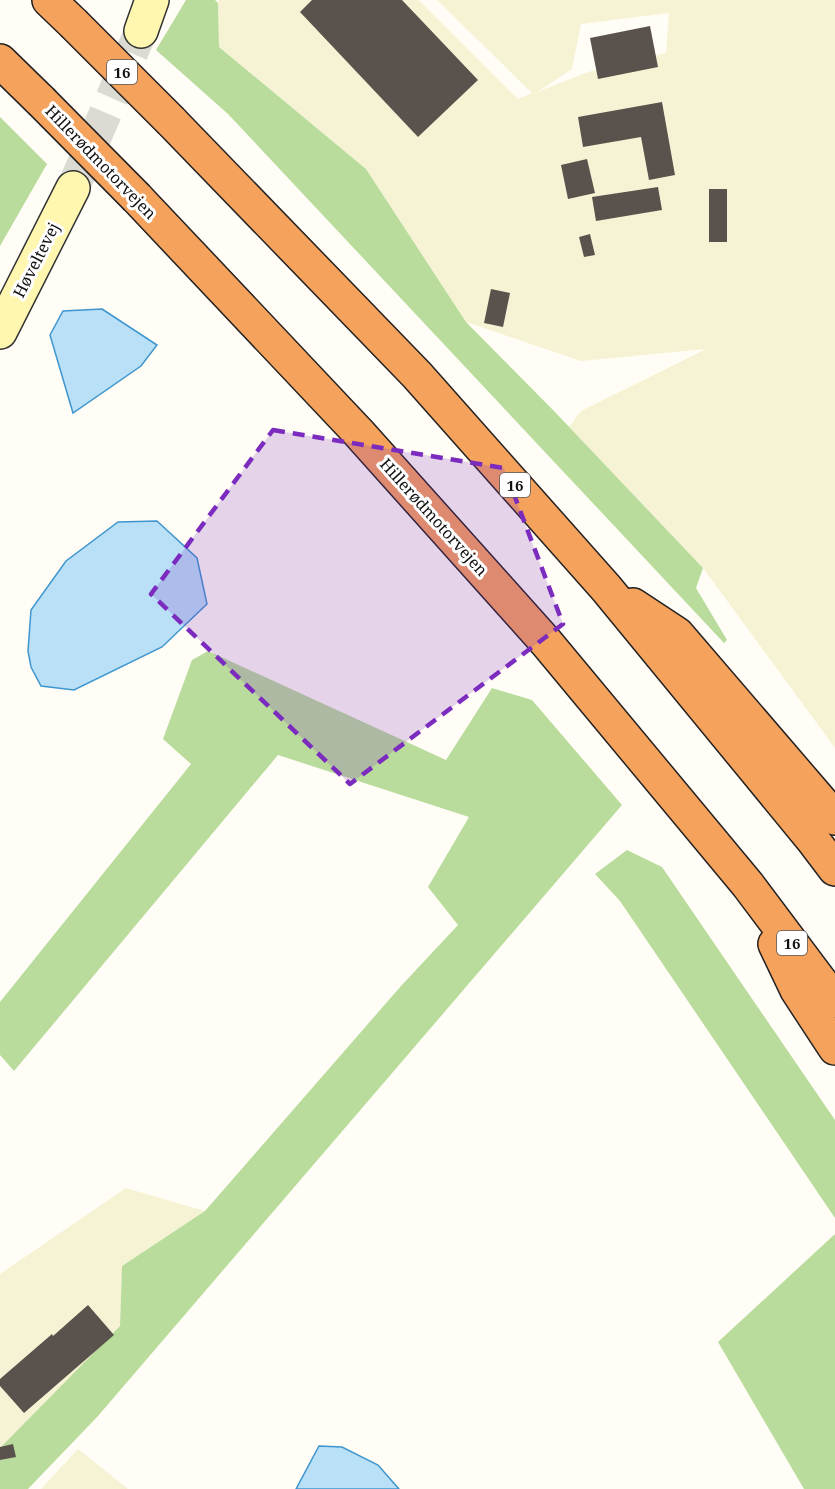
<svg xmlns="http://www.w3.org/2000/svg" width="835" height="1489" font-family="'Noto Serif',serif">
<style>
.farmland{fill:#f6f3d4;fill-rule:evenodd}
.forest{fill:#b9dc9c}
.water{fill:#b9e0f7;stroke:#3f96cf;stroke-width:1.5}
.building{fill:#5a524d}
.lines{fill:none;stroke-linecap:round;stroke-linejoin:round}
.secondary-tunnel{stroke:#dbdad3;stroke-width:33;stroke-dasharray:33 16;stroke-linecap:butt}
.secondary-casing{stroke:#333;stroke-width:36}
.highway-casing{stroke:#222;stroke-width:36}
.secondary{stroke:#fff6b0;stroke-width:33}
.highway{stroke:#f5a25d;stroke-width:33}
.highway-bridge-casing{stroke:#222;stroke-width:36;stroke-linecap:butt}
.highway-bridge{stroke:#f5a25d;stroke-width:33}
.marked{fill:#7b2cbf;fill-opacity:0.2;stroke:#7b2cbf;stroke-width:4.5;stroke-dasharray:12 8;stroke-linejoin:round}
.labels{text-anchor:middle;dominant-baseline:central;stroke-width:6;stroke-linejoin:round;paint-order:stroke}
.shield{fill:#fff;stroke:#585858;stroke-width:1.5}
.shield-label{font-size:15px;font-weight:bold;fill:#111}
.street-label{font-size:16px;fill:#111;stroke:#fff}
</style>
<rect width="100%" height="100%" fill="#fffdf5"/>
<!-- farmland -->
<g class="farmland">
<path d="M219 0H419L518 99 532 93 437 0H835V748L703 568 569 427 581 411 706 349 581 361 466 322 366 169 219 47 218 3ZM669 13 666 53 588 72 537 92 572 69 581 24Z"/>
<path d="M126 1188 205 1211 122 1266 120 1326 0 1448V1274Z"/>
<path d="M78 1449 128 1489H41Z"/>
</g>
<!-- forest -->
<g class="forest">
<path d="M186 0H215L218 3 219 47 366 169 466 322 553 410 703 568 696 588 727 640 724 643 228 114 156 50Z"/>
<path d="M0 117 47 164 0 246Z"/>
<path d="M208 651 446 760 492 688 532 700 622 805 98 1416 28 1489H0V1448L120 1326 122 1266 205 1211 401 986 458 925 428 887 469 817 278 755 14 1071 0 1055V1002L191 764 163 739 192 660Z"/>
<path d="M627 850 662 867 835 1120V1218L620 901 595 874Z"/>
<path d="M835 1234V1489H804L718 1342Z"/>
</g>
<!-- water -->
<g class="water">
<path d="M102 309 157 345 141 366 73 413 50 335 63 311Z"/>
<path d="M157 521 197 558 207 604 162 647 74 690 41 686 31 667 28 651 31 610 66 561 118 522Z"/>
<path d="M319 1446 342 1447 378 1465 399 1489H296Z"/>
</g>
<!-- building -->
<g class="building">
<path d="M312 0H402L478 80 418 137 300 12Z"/>
<path d="M650 26 658 67 598 79 590 38Z"/>
<path d="M662 102 675 175 649 180 641 137 583 147 578 117Z"/>
<path d="M587 159 595 193 568 199 561 165Z"/>
<path d="M658 187 662 210 596 221 592 197Z"/>
<rect x="709" y="189" width="18" height="53"/>
<path d="M590 234 595 255 584 257 579 237Z"/>
<path d="M491 289 510 293 503 327 484 323Z"/>
<path d="M88 1305 114 1335 24 1413 0 1386V1379L52 1334 53 1336Z"/>
<path d="M13 1444 16 1457 0 1460V1447Z"/>
</g>
<g class="lines">
<!-- secondary-tunnel -->
<path class="secondary-tunnel" d="M73 188 141 31"/>
<defs>
<g id="secondary">
<path d="M141 31 152 0"/>
<path d="M0 332 73 188"/>
</g>
<g id="highway">
<path d="M49 0 73 23"/>
<path d="M0 61 41 101"/>
<path d="M171 121 417 375 606 588 813 840 835 869"/>
<path d="M137 198 358 432 546 642 748 885 835 1001"/>
<path d="M633 605 677 634 835 818"/>
<path d="M775 944 797 990 835 1048"/>
</g>
</defs>
<!-- secondary casing -->
<use href="#secondary" class="secondary-casing"/>
<!-- highway casing -->
<use href="#highway" class="highway-casing"/>
<!-- secondary -->
<use href="#secondary" class="secondary"/>
<!-- highway -->
<use href="#highway" class="highway"/>
<defs>
<g id="highway-bridge">
<path d="M73 23 171 121"/>
<path d="M41 101 137 198"/>
</g>
</defs>
<!-- highway-bridge casing -->
<use href="#highway-bridge" class="highway-bridge-casing"/>
<!-- highway-bridge -->
<use href="#highway-bridge" class="highway-bridge"/>
</g>
<!-- marked area -->
<path class="marked" d="M273 430 504 468 563 624 350 784 151 594Z"/>
<g class="labels">
<!-- shield labels -->
<g class="shield">
<rect x="107" y="60" width="30" height="24" rx="4.5"/>
<rect x="500" y="473" width="30" height="24" rx="4.5"/>
<rect x="777" y="931" width="30" height="24" rx="4.5"/>
</g>
<g class="shield-label">
<text x="122" y="72">16</text>
<text x="515" y="485">16</text>
<text x="792" y="943">16</text>
</g>
<!-- street labels -->
<g class="street-label">
<text transform="translate(101 162) rotate(46)">Hillerødmotorvejen</text>
<text transform="translate(36 260) rotate(-63)">Høveltevej</text>
<text transform="translate(434 517) rotate(48)">Hillerødmotorvejen</text>
</g>
</g>
</svg>
